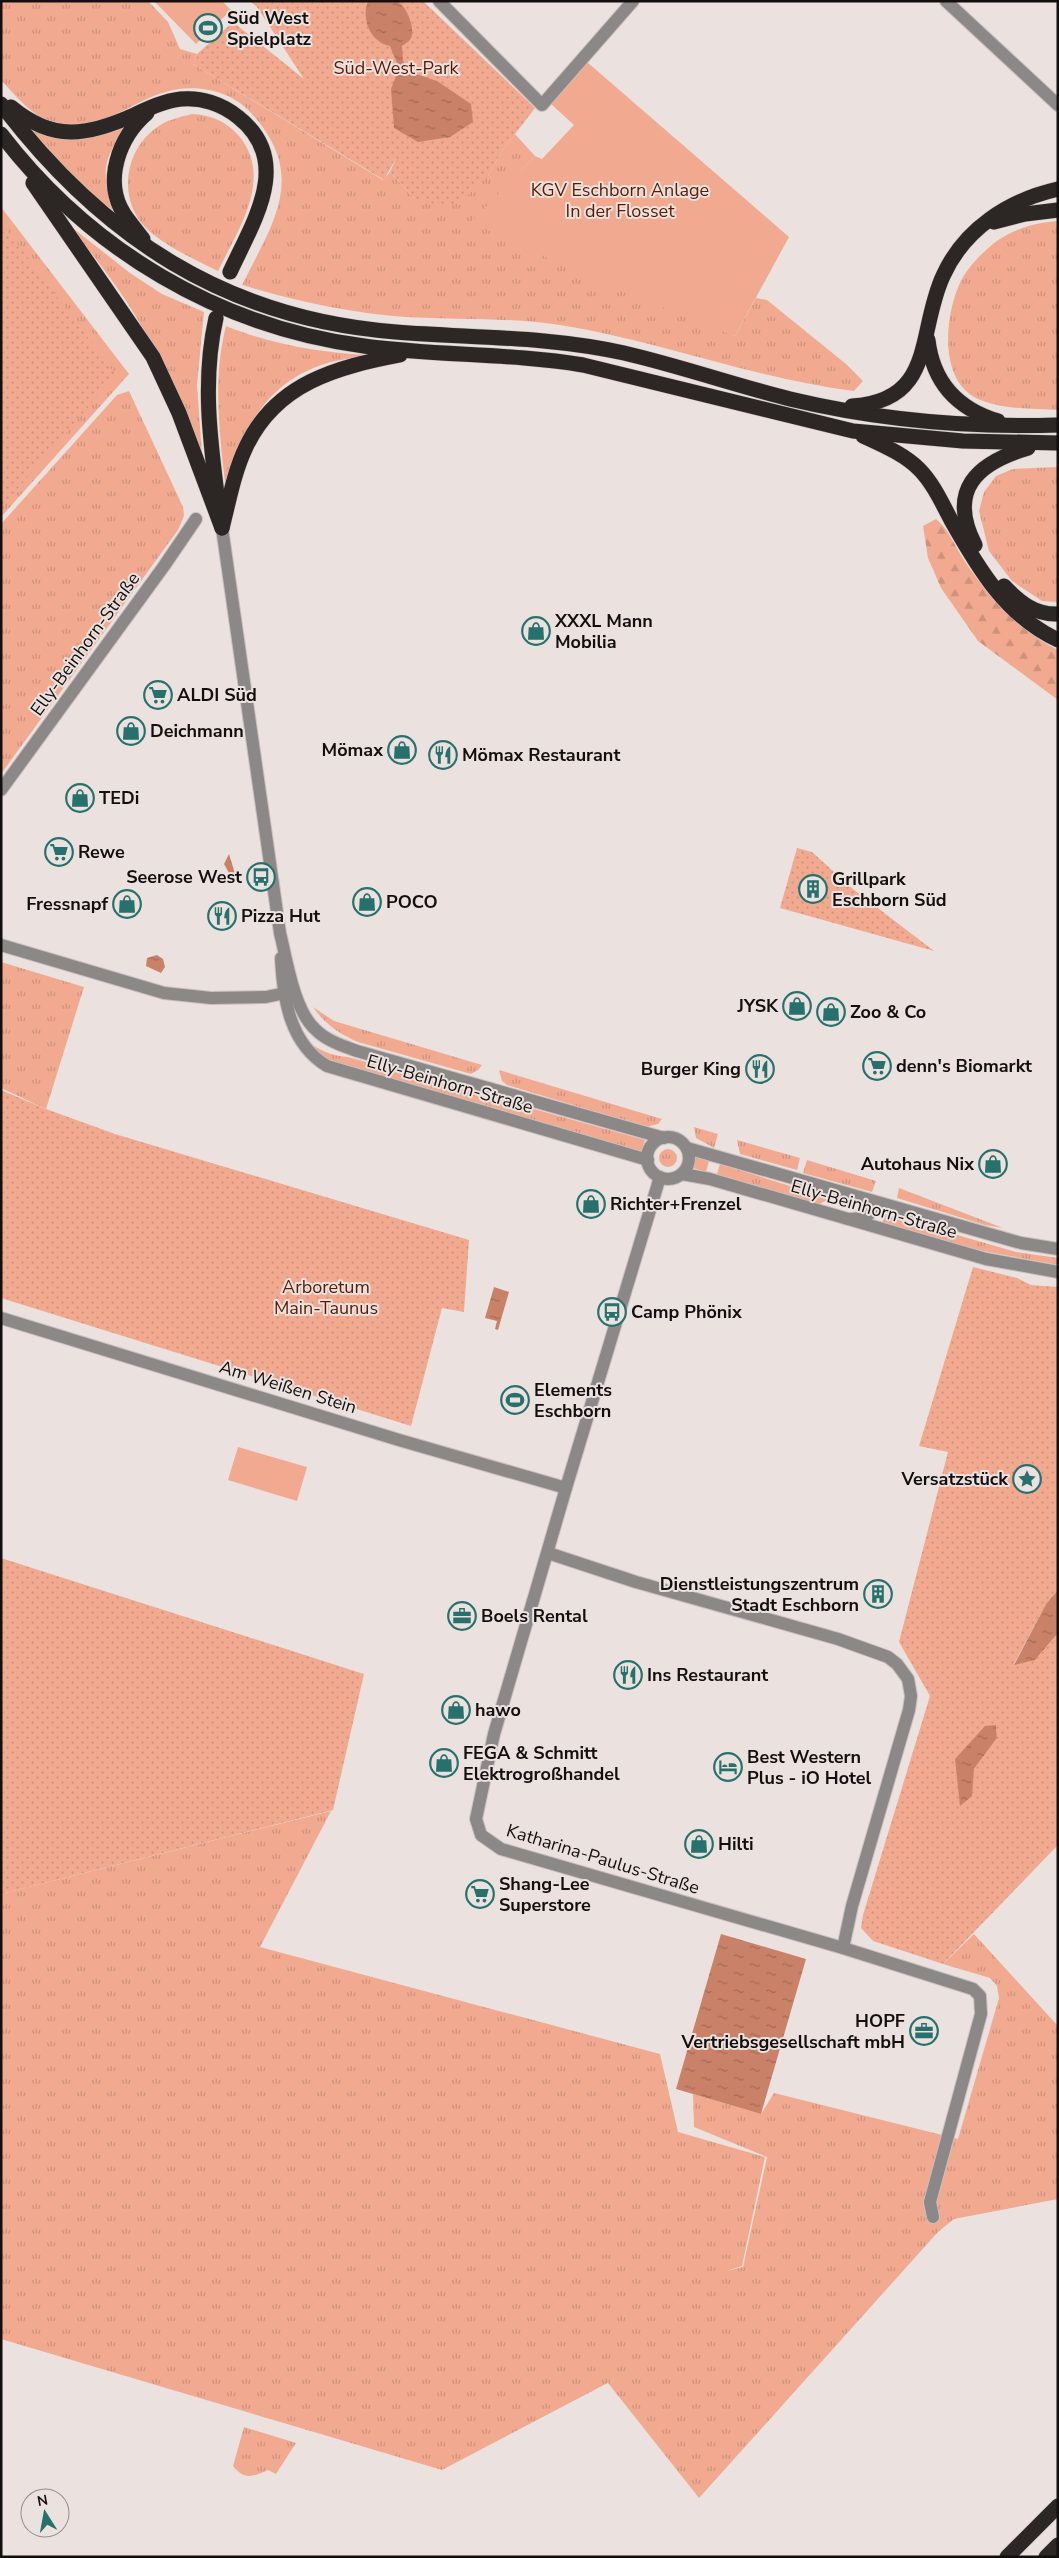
<svg xmlns="http://www.w3.org/2000/svg" width="1059" height="2558" font-family="'Nunito Sans',sans-serif">
<style>
.grass{fill:url(#grass-tufts)}
.forest{fill:url(#forest-firs)}
.park{fill:url(#park-dots);fill-rule:evenodd}
.garden{fill:#f1aa90}
.water{fill:url(#water-ripples)}
.lines{fill:none;stroke-linecap:round;stroke-linejoin:round}
.minor-casing{stroke:#c8c0be;stroke-width:14}
.highway-casing{stroke:#c8c0be;stroke-width:16}
.minor{stroke:#8b8887;stroke-width:12}
.highway{stroke:#2c2624;stroke-width:15}
.labels{text-anchor:middle;dominant-baseline:central;stroke-width:4;stroke-linejoin:round;paint-order:stroke}
.poi-label{font-size:18px;font-weight:bold;fill:#120f0e;stroke:#ebe2df;text-anchor:start}
.park-label{font-size:18px;fill:#5b1a00;stroke:#ebe2df}
.street-label{font-size:18px;fill:#120f0e;stroke:#ebe2df}
</style>
<defs>
<pattern id="grass-tufts" width="24" height="20" patternUnits="userSpaceOnUse" patternTransform="scale(1.25)"><rect width="24" height="20" fill="#f1aa90"/><path d="M3 7l-1-3M5 7V3M7 7l1-3M15 17l-1-3M17 17v-4M19 17l1-3" fill="none" stroke="#ce917b"/></pattern>
<pattern id="forest-firs" width="22" height="20" patternUnits="userSpaceOnUse" patternTransform="scale(1.25)"><rect width="22" height="20" fill="#f1aa90"/><path d="M5 1l3.5 6h-7zM16 11l3.5 6h-7z" fill="#ce917b"/></pattern>
<pattern id="park-dots" width="8" height="8" patternUnits="userSpaceOnUse" patternTransform="scale(1.25)"><rect width="8" height="8" fill="#f1aa90"/><path d="M2 2h.1M6 6h.1" fill="none" stroke="#ce917b" stroke-width="1.8" stroke-linecap="round"/></pattern>
<pattern id="water-ripples" width="26" height="14" patternUnits="userSpaceOnUse" patternTransform="scale(1.25)"><rect width="26" height="14" fill="#c98268"/><path d="M2 4q2-2 4 0t4 0M15 11q2-2 4 0t4 0" fill="none" stroke="#a26954"/></pattern>
</defs>
<rect width="100%" height="100%" fill="#ebe2df"/>
<!-- grass -->
<g class="grass">
<path d="M1 1H148L168 22 180 49 197 54 193 64 383 180 390 172 415 199 488 176 502 151 515 134 535 156 472 222 735 336 756 298 767 300 846 364 863 381 854 391C756 379 659 341 560 325 508 317 456 320 405 317 349 313 296 301 242 285 274 221 308 175 251 113 233 93 205 86 179 89 142 94 112 124 76 126 42 128 22 103 1 80Z"/>
<path d="M192 114C211 115 226 121 239 136 274 178 238 230 218 271 194 259 166 247 146 228 117 199 125 150 156 128 166 120 180 117 192 114Z"/>
<path d="M20 121C70 148 79 141 130 124 102 156 98 177 119 215L86 190Z"/>
<path d="M1 207 129 374 1 517Z"/>
<path d="M1058 221V410C1031 408 1001 410 976 398 940 379 945 322 957 290 962 276 972 263 983 253 1003 232 1030 223 1058 221Z"/>
<path d="M69 225 130 273 162 294 204 312 197 385 202 454C182 409 164 362 138 320 118 286 93 255 69 225Z"/>
<path d="M226 326C270 344 322 353 369 355 357 357 344 359 331 362 266 380 241 430 226 491 220 438 212 379 226 326Z"/>
<path d="M129 391 183 507 184 516 178 530 1 774V524L117 395Z"/>
<path d="M1058 467V602L1042 601 1012 581 989 551 979 511 984 492 996 476 1013 469Z"/>
<path d="M1 962 84 987 46 1109 1 1088Z"/>
<path d="M313 1007 334 1021 482 1065 478 1070 471 1074 358 1042C339 1034 325 1024 313 1007Z"/>
<path d="M303 1039C318 1049 330 1056 348 1057L645 1140 641 1153 330 1061 315 1053Z"/>
<path d="M499 1070 662 1119 658 1124 646 1127 507 1085 502 1081Z"/>
<path d="M694 1127 718 1134 714 1148 696 1138Z"/>
<path d="M737 1140 800 1158 797 1170 740 1154Z"/>
<circle cx="668" cy="1158" r="9"/>
<path d="M695 1157 709 1161 706 1172 693 1168Z"/>
<path d="M807 1160 876 1181 872 1192 803 1173Z"/>
<path d="M720 1164 822 1196 827 1200 816 1206 716 1177Z"/>
<path d="M899 1188 1003 1228 985 1225 897 1198Z"/>
<path d="M885 1214 1016 1252 1058 1258V1265L983 1251 882 1224Z"/>
<path d="M331 1811 260 1947 660 2054 678 2132 765 2157 742 2266 726 2271 743 2267 767 2157 694 2127 693 2094 761 2114 774 2093 958 2139 999 1998 997 1986 990 1978 943 1964 974 1934 1058 2026V2199L954 2219 938 2232 699 2498 608 2383 621 2376 442 2470 1 2339V1894Z"/>
<path d="M244 2427 296 2443 276 2474 268 2470C253 2477 244 2480 233 2466Z"/>
</g>
<!-- forest -->
<path class="forest" d="M936 519C948 529 954 544 962 557 987 595 1016 629 1058 650V700L978 641 941 588 928 558 923 526Z"/>
<!-- park -->
<g class="park">
<path d="M250 1H423L535 108 502 151 488 176 460 203 440 206 415 199 390 172 396 158 384 180 193 64 197 54 233 22 304 79 257 7Z"/>
<path d="M1 222 116 375 1 508Z"/>
<path d="M797 848 812 852 853 889 934 951 780 908Z"/>
<path d="M1 1090 46 1109 115 1134 469 1240 464 1312 442 1308 411 1426 1 1298Z"/>
<path d="M973 1267 1017 1278 1031 1285 1058 1287V1590L1046 1604 1014 1664 1035 1660 1058 1633V1845L943 1964 873 1941 861 1928 863 1915 930 1696 899 1642 948 1452 919 1446ZM996 1725 997 1738 974 1769Z"/>
<path d="M1 1558 364 1674 333 1810 1 1894Z"/>
</g>
<!-- garden -->
<g class="garden">
<path d="M154 1H222L231 10 196 44Z"/>
<path d="M587 62 789 237 735 336 603 284 471 222 535 156 542 159 574 125 551 104Z"/>
<path d="M238 1447 307 1467 297 1501 228 1480Z"/>
</g>
<!-- water -->
<g class="water">
<path d="M368 1C376 1 388 0 396 1 406 4 414 26 412 35 411 41 406 43 402 46L403 61 407 71 437 81 471 104 473 122 450 137 418 142 394 128 391 89 399 68 390 46C370 42 361 19 368 1Z"/>
<path d="M229 854 236 877 229 873 224 864Z"/>
<path d="M157 955 163 959 165 967 161 973 146 966 147 958Z"/>
<path d="M494 1287 509 1292 498 1330 495 1329 497 1321 485 1318Z"/>
<path d="M1058 1590V1633L1035 1660 1014 1665 1046 1604Z"/>
<path d="M996 1725 997 1738 974 1769 972 1796 960 1806 955 1759 985 1726Z"/>
<path d="M721 1934 806 1959 761 2114 676 2089Z"/>
</g>
<g class="lines">
<defs>
<g id="minor">
<path d="M439 1 542 105 633 1"/>
<path d="M946 1 1058 105"/>
<path d="M222 528 280 933C287 961 294 1011 316 1030 327 1041 343 1046 357 1051L664 1138"/>
<path d="M1 790 164 566 196 519"/>
<path d="M1 945 164 993 211 998 266 997 290 992"/>
<path d="M281 958C283 999 290 1044 327 1066L648 1160"/>
<circle cx="668" cy="1158" r="21"/>
<path d="M687 1148 1021 1243 1058 1249"/>
<path d="M682 1174 710 1179 986 1259 1058 1272"/>
<path d="M660 1177 566 1488 494 1734 476 1819 481 1835 501 1849 843 1948 973 1989 980 1996 981 2014 930 2202 933 2217"/>
<path d="M849 1219C862 1219 872 1216 877 1203"/>
<path d="M1 1318 399 1440 566 1488"/>
<path d="M548 1553 636 1582 838 1639 888 1657 897 1664 908 1679 911 1696 909 1710 852 1906 843 1948"/>
</g>
<g id="highway">
<path d="M1 104C102 237 226 319 396 332 472 338 548 336 624 353 680 366 734 385 790 399 878 420 967 428 1058 425"/>
<path d="M11 107C53 142 87 136 134 115 149 108 164 101 181 99 201 97 222 104 238 117 294 161 253 222 230 272"/>
<path d="M1 134C90 250 219 327 364 346 437 356 510 353 583 365L853 431 963 441 1058 443"/>
<path d="M33 183 153 357 179 413 222 528"/>
<path d="M994 222 1025 214 1058 210"/>
<path d="M143 239C137 231 130 223 124 214 103 181 119 137 147 113"/>
<path d="M216 318C202 379 210 440 218 502"/>
<path d="M928 340C933 383 958 409 998 421"/>
<path d="M852 406C936 401 917 332 943 276 964 229 1009 200 1058 189"/>
<path d="M863 436C882 445 904 454 919 469 933 483 942 503 951 520 978 568 1006 616 1058 640"/>
<path d="M222 528C229 501 234 472 246 447 276 383 337 367 400 355"/>
<path d="M975 545C947 490 977 463 1028 448"/>
<path d="M1004 586C1019 602 1035 615 1058 614"/>
<path d="M1007 2557 1058 2506"/>
<path d="M1046 2557 1058 2545"/>
</g>
</defs>
<!-- minor casing -->
<use href="#minor" class="minor-casing"/>
<!-- highway casing -->
<use href="#highway" class="highway-casing"/>
<!-- minor -->
<use href="#minor" class="minor"/>
<!-- highway -->
<use href="#highway" class="highway"/>
</g>
<!-- icons -->
<defs>
<symbol id="stadium-ring" viewBox="-11 -11 22 22"><circle r="9.5" fill="#ebe2df" stroke="#27716d" stroke-width="1.5"/><path d="M0-5a6.5 5 0 1 0 0 10a6.5 5 0 1 0 0-10ZM-3.5-1.8h7v3.6h-7Z" fill="#27716d"/></symbol>
<symbol id="shop-ring" viewBox="-11 -11 22 22"><circle r="9.5" fill="#ebe2df" stroke="#27716d" stroke-width="1.5"/><path d="M-5-2.5h2.3a2.7 3.5 0 0 1 5.4 0H5L5.5 6h-11ZM-1.5-2.5h3a1.5 2.3 0 0 0-3 0Z" fill="#27716d"/></symbol>
<symbol id="supermarket-ring" viewBox="-11 -11 22 22"><circle r="9.5" fill="#ebe2df" stroke="#27716d" stroke-width="1.5"/><path d="M-6-5.5h2.5l.6 2H6L4.5 2H-2.5L-4.4-4H-6ZM-1.5 3.2a1.3 1.3 0 1 0 .1 0ZM3 3.2a1.3 1.3 0 1 0 .1 0Z" fill="#27716d"/></symbol>
<symbol id="restaurant-ring" viewBox="-11 -11 22 22"><circle r="9.5" fill="#ebe2df" stroke="#27716d" stroke-width="1.5"/><path d="M-5-6h1v4h1v-4h1v4h1v-4h1v5L-1.5 .5V6h-2V.5L-5-1ZM5-6V6H3V1.5H1.5Q1.5-4 5-6Z" fill="#27716d"/></symbol>
<symbol id="bus-ring" viewBox="-11 -11 22 22"><circle r="9.5" fill="#ebe2df" stroke="#27716d" stroke-width="1.5"/><path d="M-5-6H5V4H4V6H2V4H-2V6H-4V4H-5ZM-3.5-4V0h7V-4ZM-3.5 1.2v1.5H-2V1.2ZM2 1.2v1.5H3.5V1.2Z" fill="#27716d"/></symbol>
<symbol id="building-ring" viewBox="-11 -11 22 22"><circle r="9.5" fill="#ebe2df" stroke="#27716d" stroke-width="1.5"/><path d="M-4-6H4V6H1V3H-1V6H-4ZM-2.5-4.3h1.7v1.8h-1.7ZM.8-4.3h1.7v1.8H.8ZM-2.5-1h1.7V.8h-1.7ZM.8-1h1.7V.8H.8Z" fill="#27716d"/></symbol>
<symbol id="sight-ring" viewBox="-11 -11 22 22"><circle r="9.5" fill="#ebe2df" stroke="#27716d" stroke-width="1.5"/><path d="M0-6L1.8-2.2L6-1.7L2.9 1.2L3.7 5.4L0 3.3L-3.7 5.4L-2.9 1.2L-6-1.7L-1.8-2.2Z" fill="#27716d"/></symbol>
<symbol id="office-ring" viewBox="-11 -11 22 22"><circle r="9.5" fill="#ebe2df" stroke="#27716d" stroke-width="1.5"/><path d="M-6-3h4V-5.5h4V-3h4V5H-6ZM-1-4.5V-3h2v-1.5ZM-6 0V1H6V0Z" fill="#27716d"/></symbol>
<symbol id="hotel-ring" viewBox="-11 -11 22 22"><circle r="9.5" fill="#ebe2df" stroke="#27716d" stroke-width="1.5"/><path d="M-6-4.5h1.5V1H6V5H4.5V3h-9V5H-6ZM-4 0a1.8 1.8 0 1 1 3.6 0ZM.5 0V-2.5h3Q6-2.5 6 0Z" fill="#27716d"/></symbol>
</defs>
<g fill-rule="evenodd">
<use href="#stadium-ring" x="192" y="12" width="32" height="32"/>
<use href="#shop-ring" x="520" y="615" width="32" height="32"/>
<use href="#supermarket-ring" x="142" y="679" width="32" height="32"/>
<use href="#shop-ring" x="115" y="715" width="32" height="32"/>
<use href="#shop-ring" x="386" y="734" width="32" height="32"/>
<use href="#restaurant-ring" x="427" y="739" width="32" height="32"/>
<use href="#shop-ring" x="64" y="782" width="32" height="32"/>
<use href="#supermarket-ring" x="43" y="836" width="32" height="32"/>
<use href="#bus-ring" x="245" y="861" width="32" height="32"/>
<use href="#building-ring" x="797" y="873" width="32" height="32"/>
<use href="#shop-ring" x="351" y="886" width="32" height="32"/>
<use href="#shop-ring" x="111" y="888" width="32" height="32"/>
<use href="#restaurant-ring" x="206" y="900" width="32" height="32"/>
<use href="#shop-ring" x="781" y="990" width="32" height="32"/>
<use href="#shop-ring" x="815" y="996" width="32" height="32"/>
<use href="#supermarket-ring" x="861" y="1050" width="32" height="32"/>
<use href="#restaurant-ring" x="744" y="1053" width="32" height="32"/>
<use href="#shop-ring" x="977" y="1148" width="32" height="32"/>
<use href="#shop-ring" x="575" y="1188" width="32" height="32"/>
<use href="#bus-ring" x="596" y="1296" width="32" height="32"/>
<use href="#stadium-ring" x="499" y="1384" width="32" height="32"/>
<use href="#sight-ring" x="1011" y="1463" width="32" height="32"/>
<use href="#building-ring" x="862" y="1578" width="32" height="32"/>
<use href="#office-ring" x="446" y="1600" width="32" height="32"/>
<use href="#restaurant-ring" x="612" y="1659" width="32" height="32"/>
<use href="#shop-ring" x="440" y="1694" width="32" height="32"/>
<use href="#shop-ring" x="428" y="1747" width="32" height="32"/>
<use href="#hotel-ring" x="712" y="1751" width="32" height="32"/>
<use href="#shop-ring" x="683" y="1828" width="32" height="32"/>
<use href="#supermarket-ring" x="464" y="1878" width="32" height="32"/>
<use href="#office-ring" x="908" y="2015" width="32" height="32"/>
</g>
<g class="labels">
<!-- poi labels -->
<g class="poi-label">
<text x="227" y="18">Süd West<tspan x="227" dy="21">Spielplatz</tspan></text>
<text x="555" y="621">XXXL Mann<tspan x="555" dy="21">Mobilia</tspan></text>
<text x="177" y="695">ALDI Süd</text>
<text x="150" y="731">Deichmann</text>
<text x="383" y="750" text-anchor="end">Mömax</text>
<text x="462" y="755">Mömax Restaurant</text>
<text x="99" y="798">TEDi</text>
<text x="78" y="852">Rewe</text>
<text x="242" y="877" text-anchor="end">Seerose West</text>
<text x="832" y="879">Grillpark<tspan x="832" dy="21">Eschborn Süd</tspan></text>
<text x="386" y="902">POCO</text>
<text x="108" y="904" text-anchor="end">Fressnapf</text>
<text x="241" y="916">Pizza Hut</text>
<text x="778" y="1006" text-anchor="end">JYSK</text>
<text x="850" y="1012">Zoo &amp; Co</text>
<text x="896" y="1066">denn's Biomarkt</text>
<text x="741" y="1069" text-anchor="end">Burger King</text>
<text x="974" y="1164" text-anchor="end">Autohaus Nix</text>
<text x="610" y="1204">Richter+Frenzel</text>
<text x="631" y="1312">Camp Phönix</text>
<text x="534" y="1390">Elements<tspan x="534" dy="21">Eschborn</tspan></text>
<text x="1008" y="1479" text-anchor="end">Versatzstück</text>
<text x="859" y="1584" text-anchor="end">Dienstleistungszentrum<tspan x="859" dy="21">Stadt Eschborn</tspan></text>
<text x="481" y="1616">Boels Rental</text>
<text x="647" y="1675">Ins Restaurant</text>
<text x="475" y="1710">hawo</text>
<text x="463" y="1753">FEGA &amp; Schmitt<tspan x="463" dy="21">Elektrogroßhandel</tspan></text>
<text x="747" y="1757">Best Western<tspan x="747" dy="21">Plus - iO Hotel</tspan></text>
<text x="718" y="1844">Hilti</text>
<text x="499" y="1884">Shang-Lee<tspan x="499" dy="21">Superstore</tspan></text>
<text x="905" y="2021" text-anchor="end">HOPF<tspan x="905" dy="21">Vertriebsgesellschaft mbH</tspan></text>
</g>
<!-- park labels -->
<g class="park-label">
<text x="396" y="68">Süd-West-Park</text>
<text x="620" y="190">KGV Eschborn Anlage<tspan x="620" dy="21">In der Flosset</tspan></text>
<text x="326" y="1287">Arboretum<tspan x="326" dy="21">Main-Taunus</tspan></text>
</g>
<!-- street labels -->
<g class="street-label">
<text transform="translate(85 644) rotate(-54)">Elly-Beinhorn-Straße</text>
<text transform="translate(450 1084) rotate(16)">Elly-Beinhorn-Straße</text>
<text transform="translate(874 1209) rotate(16)">Elly-Beinhorn-Straße</text>
<text transform="translate(288 1387) rotate(17)">Am Weißen Stein</text>
<text transform="translate(603 1859) rotate(17)">Katharina-Paulus-Straße</text>
</g>
</g>
<!-- border -->
<rect width="1059" height="2558" fill="none" stroke="#120f0e" stroke-width="5"/>
<!-- north arrow -->
<g transform="translate(45 2513) rotate(349)"><circle r="24" fill="#ebe2df" stroke="#948e8b"/>
<path d="M0-4L9 19L0 12L-9 19Z" fill="#27716d"/>
<text y="-8" font-size="14" font-weight="bold" text-anchor="middle" fill="#120f0e">N</text>
</g>
</svg>
